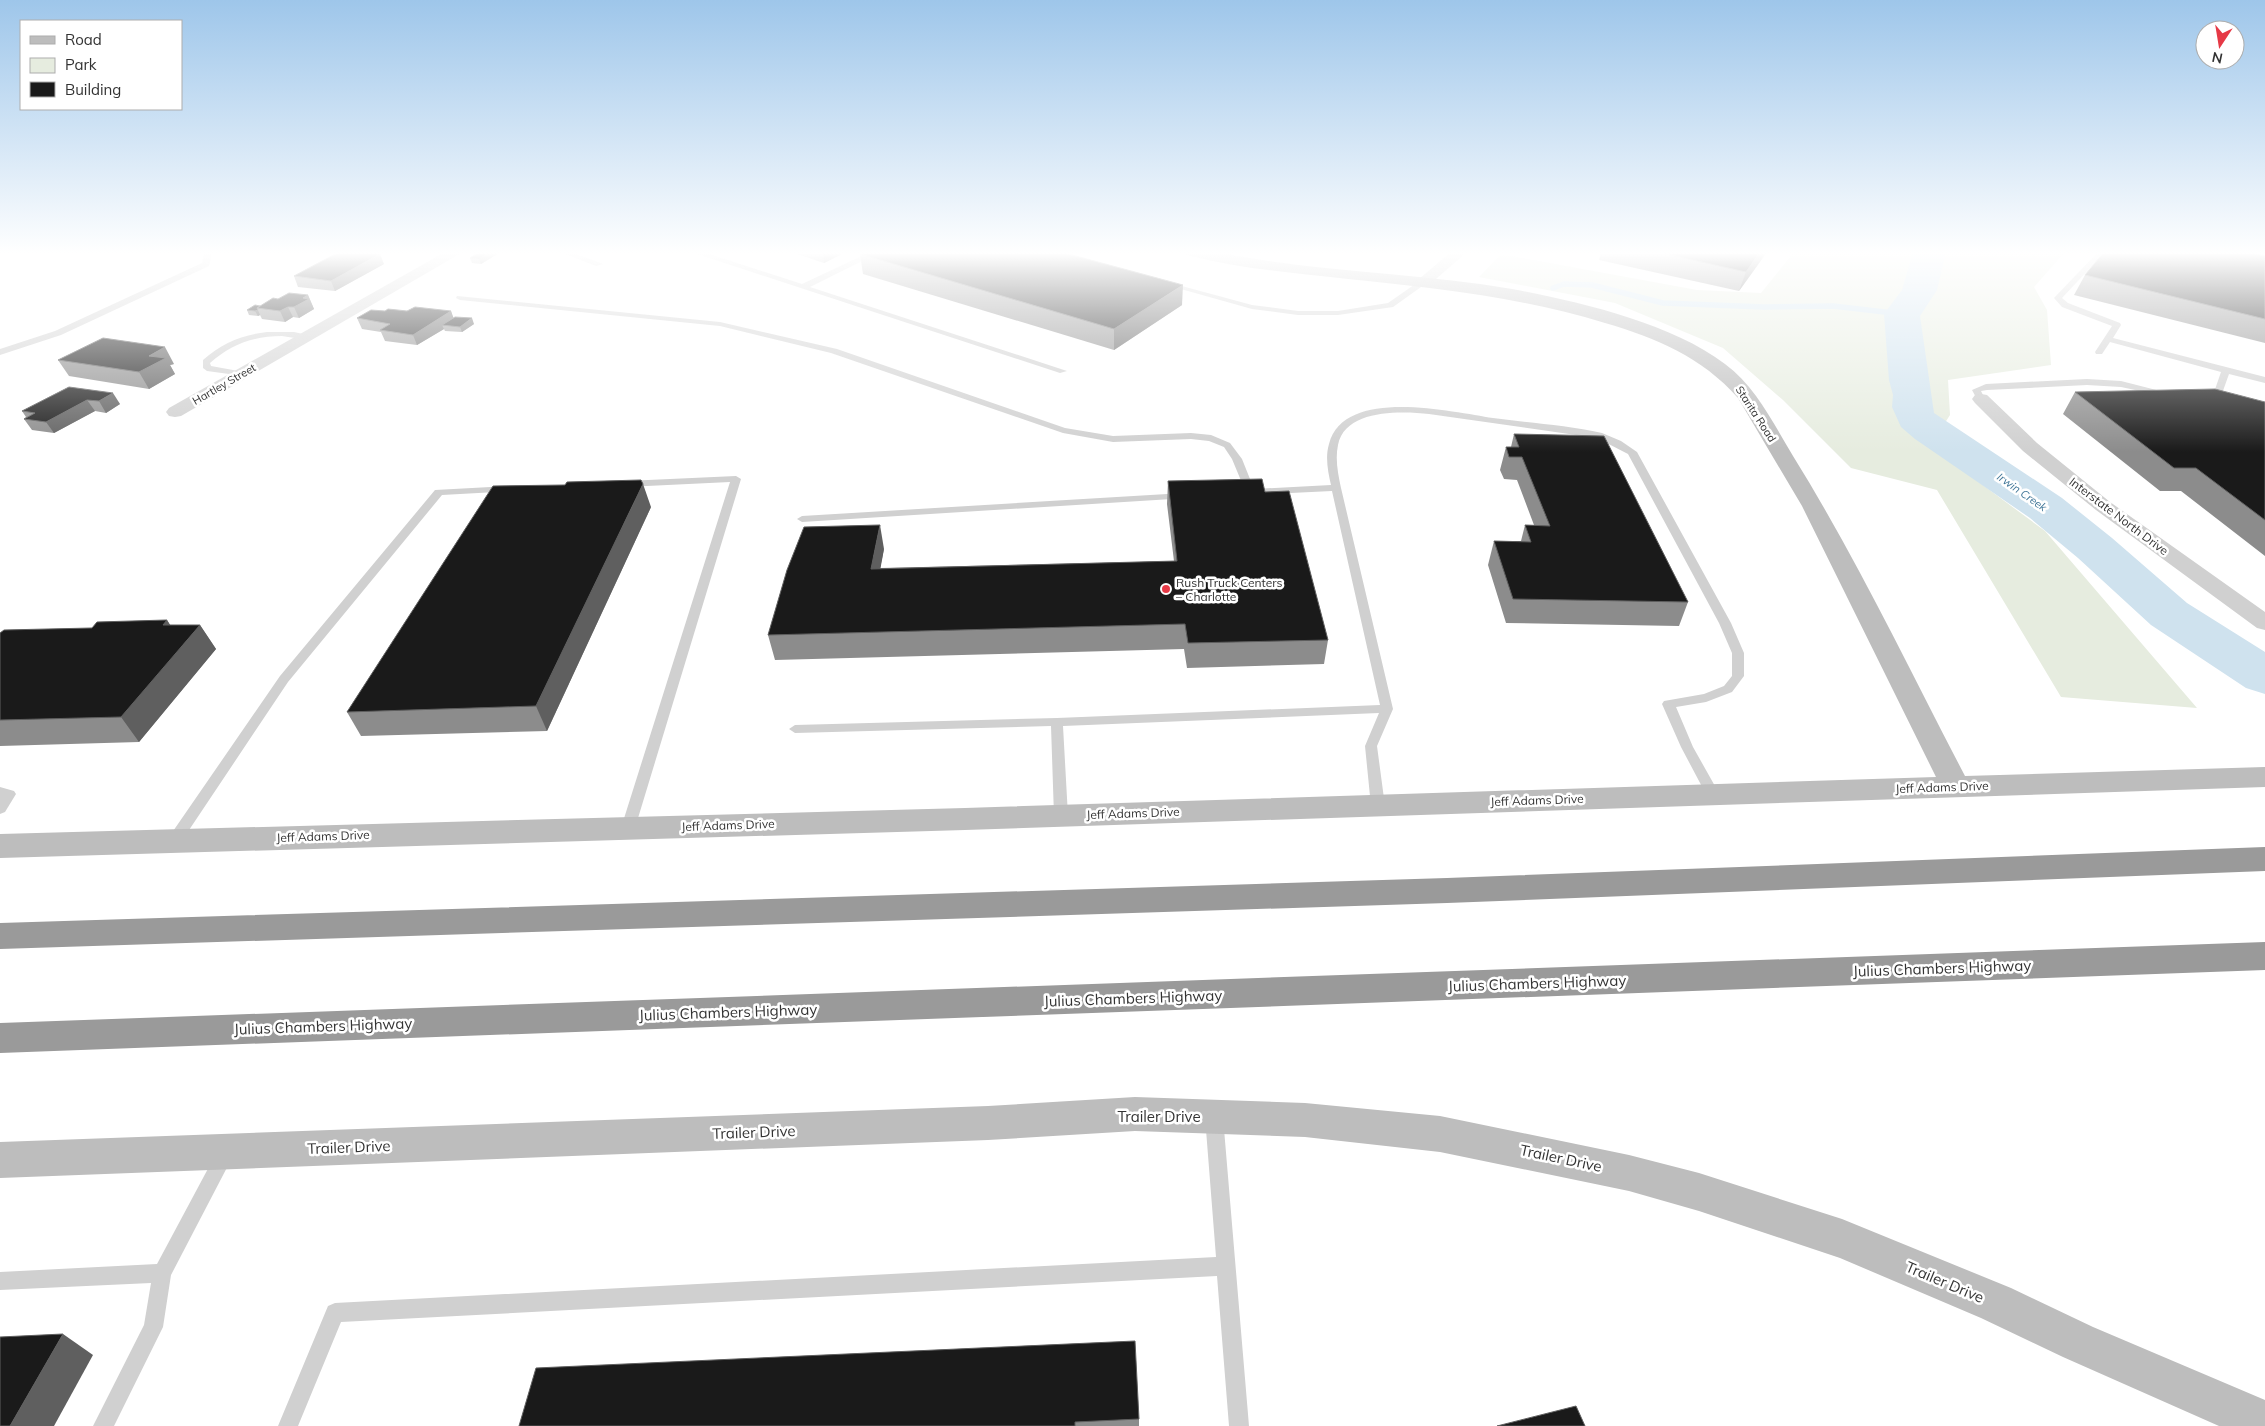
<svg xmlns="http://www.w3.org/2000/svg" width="2265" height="1426" font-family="Mulish,sans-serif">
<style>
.green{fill:#e6ecdf}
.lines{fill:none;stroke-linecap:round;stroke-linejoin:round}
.stream-far1{stroke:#cfe2ee;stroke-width:5.5}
.stream{stroke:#cfe2ee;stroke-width:8}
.river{fill:#cfe2ee;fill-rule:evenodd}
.lane{fill:#d0d0d0;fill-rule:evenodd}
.street{fill:#d0d0d0;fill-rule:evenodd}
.secondary{fill:#bdbdbd;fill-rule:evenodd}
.highway{fill:#9a9a9a;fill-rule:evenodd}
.wall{fill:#8c8c8c}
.shaded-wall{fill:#5f5f5f}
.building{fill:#1a1a1a;stroke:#5f5f5f}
.poi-dot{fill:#e63946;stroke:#fff;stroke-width:2}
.labels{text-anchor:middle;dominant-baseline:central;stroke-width:5;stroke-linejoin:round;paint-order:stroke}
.far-street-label{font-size:11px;fill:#333;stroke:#fff}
.far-water-label{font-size:11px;font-style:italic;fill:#3f7597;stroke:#fff}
.street-label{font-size:12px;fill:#333;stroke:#fff}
.poi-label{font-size:12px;fill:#333;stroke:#fff;text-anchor:start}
.near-street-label{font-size:15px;fill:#333;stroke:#fff}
</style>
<rect width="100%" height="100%" fill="#fff"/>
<!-- green -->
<path class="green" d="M1794 252H2065L2034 287 2047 310 2051 365 1948 380 1950 415 1930 446 2045 531 2197 708 2061 697 1937 490 1851 468 1783 400 1723 348 1615 303 1479 277 1501 254 1697 290 1761 293Z"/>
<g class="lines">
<!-- stream-far1 -->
<path class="stream-far1" d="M1553 288 1564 284 1592 285 1663 303 1764 307 1833 306 1902 314"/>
<!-- stream -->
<path class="stream" d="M2202 636 2265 658"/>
<!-- river -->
<path class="river" d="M1913 252H1946L1937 290 1920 316 1934 413 2062 498 2112 538 2187 603 2265 652V694L2246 688 2151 625 2078 558 2030 518 1915 439 1901 427 1892 407 1893 395 1889 380 1884 314 1902 290Z"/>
<!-- lane -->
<g class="lane">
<path d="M204 252H212L209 266 61 335 0 355V349L55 331 202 263Z"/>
<path d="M560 252H571L603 264 596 266Z"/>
<path d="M691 252H703L802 284 870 252H880L810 287 1067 371 1060 373Z"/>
<path d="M2098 252H2105L2062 298 2068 303 2120 323 2121 325 2113 338 2265 377V383L2229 374 2219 402 2221 404 2214 407 2210 404 2221 372 2110 342 2102 354H2096L2095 352 2112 326 2062 307 2054 298Z"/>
<path d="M1421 280 1428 282 1393 307 1338 315H1298L1252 309 1163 284 1167 282 1252 305 1298 311H1338L1388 303Z"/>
<path d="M457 296 720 322 837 349 1065 428 1113 436 1191 433 1211 435 1230 443 1242 459 1254 489 1331 485C1328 472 1325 457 1329 444 1344 386 1452 412 1493 418 1529 423 1567 425 1602 433L1621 441 1637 452 1731 623 1744 653V676L1732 692 1706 702 1676 707 1693 747 1720 795 1718 798H1708L1681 747 1662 704 1664 701 1704 694 1724 686 1732 676V653L1719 623 1628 454 1597 438 1429 414C1401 411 1345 409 1338 445 1335 459 1338 474 1341 488L1393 709 1377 746 1385 806 1383 809H1373L1371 806 1365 746 1379 713 1063 726 1068 816 1066 820H1056L1054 816 1051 726 795 733 789 729 795 725 1057 718 1380 705 1332 491 1247 495 1232 459 1224 447 1209 441 1191 439 1113 442 1063 433 831 353 720 326 460 300 456 298Z"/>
<path d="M267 332H294L312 336C305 341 291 337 282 336 254 336 231 344 210 363L211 366 244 372V376L207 371 203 368V360C222 343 241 335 267 332Z"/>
<path d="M2087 379 2121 381 2172 394 2168 397 2121 387 2087 385 1987 390 1981 391 1985 399 1981 402 1978 401 1972 390 1986 384Z"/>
<path d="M736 476 741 479 635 828 633 832H623L621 828 730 482 626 487 621 484 626 481Z"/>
<path d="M509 486 513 487V491L442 495 288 682 179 845H169L167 841 169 837 280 676 435 490Z"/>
<path d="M1184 493 1188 494V498L802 522 797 519 802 516Z"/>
<path d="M0 787 14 791 16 794 5 812 0 814Z"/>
<path d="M1214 1109 1220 1111 1223 1117 1249 1426H1229L1217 1276 341 1322 298 1426H278L328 1306 335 1303 1216 1257 1205 1117 1208 1111Z"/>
<path d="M224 1148 230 1150 233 1156 171 1275 163 1327 114 1426H93L144 1325 151 1283 0 1290V1272L157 1264 218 1150Z"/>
</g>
<!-- street -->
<g class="street">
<path d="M445 252H463L181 416 175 417 169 416 166 412 169 408Z"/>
<path d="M1451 252H1467L1429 285H1419L1416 282 1419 279Z"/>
<path d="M1981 394 1987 395 2037 443 2110 502 2265 612V630L2257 628 2096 510 2023 451 1975 403 1972 399 1975 395Z"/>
</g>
<!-- secondary -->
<g class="secondary">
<path d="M1185 252H1216C1314 272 1414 272 1512 289 1579 302 1669 322 1725 364 1756 387 1773 423 1793 456 1857 559 1909 669 1965 776L2265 767V787L965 830 0 858V834L965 808 1936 777 1802 506 1738 398C1702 357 1656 338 1605 323 1521 297 1435 288 1348 279 1294 273 1240 269 1187 255Z"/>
<path d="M1135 1097 1305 1103 1440 1116 1629 1155 1699 1173 1842 1219 2011 1288 2093 1327 2265 1400V1426H2219L2063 1357 1981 1318 1840 1258 1699 1211 1629 1191 1440 1152 1305 1137 1135 1131 988 1140 0 1178V1142L988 1106Z"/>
</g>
<!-- highway -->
<g class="highway">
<path d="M2265 847V871L1447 903 0 949V923L1447 878Z"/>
<path d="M2265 942V970L0 1053V1023Z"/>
</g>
</g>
<!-- wall -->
<g class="wall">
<path d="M479 252H499V253L481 264 472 263 470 258Z"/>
<path d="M791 252H846L824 263Z"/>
<path d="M1601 252H1767L1739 291 1599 260Z"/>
<path d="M860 254 1182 305 1114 350 863 274Z"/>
<path d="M2265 256V343L2074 295 2085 275Z"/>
<path d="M384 264 335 291 298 287 294 276Z"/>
<path d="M308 295 314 309 299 318 293 317 285 322 262 319 260 315 258 316 249 315 247 310 260 306 278 299Z"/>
<path d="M407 311H451L453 318 474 324 462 332 445 331 444 329 417 345 385 341 381 332 362 329 357 318Z"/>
<path d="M58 360 174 364 170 365 175 374 149 389 69 376Z"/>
<path d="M69 387 120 404 106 413 95 411 54 433 32 430 24 419 26 417 22 411Z"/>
<path d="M2075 392 2265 402V556L2181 491H2160L2063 414Z"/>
<path d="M1514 434 1688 602 1679 626 1506 623 1488 565 1494 541H1521L1525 525H1534L1517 480 1504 479 1500 470 1506 447H1511Z"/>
<path d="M1168 481 1265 492 1328 640 1324 664 1187 668 1184 649 775 660 768 635 884 549 880 568 1174 561 1167 504Z"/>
<path d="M651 507 547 731 361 736 347 712Z"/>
<path d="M167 620 170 625H200L216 649 139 742 0 746V633L92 628Z"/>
<path d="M1139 1419V1426H519Z"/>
</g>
<!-- shaded-wall -->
<g class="shaded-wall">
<path d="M490 252 499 253 481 264 479 259Z"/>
<path d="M823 252H846L824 263Z"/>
<path d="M1760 252H1767L1739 291 1746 272Z"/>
<path d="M380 254 384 264 335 291 331 281Z"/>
<path d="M1183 285 1182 305 1114 350V329Z"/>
<path d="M308 295 314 309 299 318 294 307 303 298Z"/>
<path d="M288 307 293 317 285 322 280 311Z"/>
<path d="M258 310 260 315 258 316 255 311Z"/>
<path d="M451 311 455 322 442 325 444 329 417 345 413 335Z"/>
<path d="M472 318 474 324 462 332 460 327Z"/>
<path d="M165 347 174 364 170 365 175 374 149 389 139 372 149 356Z"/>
<path d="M113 393 120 404 106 413 99 401Z"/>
<path d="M87 400 95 411 54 433 46 422Z"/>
<path d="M643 484 651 507 547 731 536 706Z"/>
<path d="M880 525 884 549 876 593 871 569Z"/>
<path d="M167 620 183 645 200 625 216 649 139 742 121 717 163 625Z"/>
<path d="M63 1334 93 1355 54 1426H10Z"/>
</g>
<!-- building -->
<g class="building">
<path d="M339 252H365L380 254 331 281 294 276Z"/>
<path d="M479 252H490L479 259 470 258Z"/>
<path d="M864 252H1061L1183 285 1114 329 860 254Z"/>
<path d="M1657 252H1760L1746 272Z"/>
<path d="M2104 252H2248L2265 256V319L2085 275Z"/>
<path d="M289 293 308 295 303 298 309 299 294 307H288L280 311 257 308 273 298 278 299Z"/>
<path d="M255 305 260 306 257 308 258 310 255 311 247 310Z"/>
<path d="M415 307 451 311 413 335 380 330 390 324 357 318 371 310 385 311 388 309 407 311Z"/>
<path d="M455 317 472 318 460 327 442 325Z"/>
<path d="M103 338 165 347 149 356 166 358 139 372 58 360Z"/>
<path d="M69 387 113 393 99 401 87 400 46 422 24 419 35 413 22 411Z"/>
<path d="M2215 389 2265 402V520L2196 468H2174L2075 392Z"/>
<path d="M1514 434 1604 436 1688 602 1513 599 1494 541 1531 542 1525 525 1550 526 1522 457H1509L1506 447H1519Z"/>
<path d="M1262 479 1265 492 1289 491 1328 640 1188 643 1185 624 768 635 787 570 804 527 880 525 871 569 1177 561 1168 481Z"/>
<path d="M641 480 643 484 536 706 347 712 493 486 565 485 567 482Z"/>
<path d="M167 620 163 625H200L121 717 0 720V633L4 630 92 628 97 622Z"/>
<path d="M63 1334 10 1426H0V1337Z"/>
<path d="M1135 1341 1139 1419 1075 1422V1426H519L536 1368Z"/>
<path d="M1576 1406 1585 1426H1497Z"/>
</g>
<!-- sky -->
<linearGradient id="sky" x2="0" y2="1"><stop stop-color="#9ec6ea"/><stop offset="0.56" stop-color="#fff"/><stop offset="1" stop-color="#fff" stop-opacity="0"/></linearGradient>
<rect width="2265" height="452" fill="url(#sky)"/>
<!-- markers -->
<circle class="poi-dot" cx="1166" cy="589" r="5"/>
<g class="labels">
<!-- far-street labels -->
<g class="far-street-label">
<text transform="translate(224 384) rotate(-30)">Hartley Street</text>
<text transform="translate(1756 414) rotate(57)">Starita Road</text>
</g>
<!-- far-water labels -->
<g class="far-water-label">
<text transform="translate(2022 492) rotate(35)">Irwin Creek</text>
</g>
<!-- street labels -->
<g class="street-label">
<text transform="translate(2119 516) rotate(37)">Interstate North Drive</text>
<text transform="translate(1942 787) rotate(-2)">Jeff Adams Drive</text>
<text transform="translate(1537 800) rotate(-2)">Jeff Adams Drive</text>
<text transform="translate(1133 813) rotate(-2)">Jeff Adams Drive</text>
<text transform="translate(728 825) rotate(-2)">Jeff Adams Drive</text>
<text transform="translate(323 836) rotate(-2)">Jeff Adams Drive</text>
</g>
<!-- poi labels -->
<g class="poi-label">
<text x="1176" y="582">Rush Truck Centers<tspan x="1176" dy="14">– Charlotte</tspan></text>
</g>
<!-- near-street labels -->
<g class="near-street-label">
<text transform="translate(1942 968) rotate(-2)">Julius Chambers Highway</text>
<text transform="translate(1537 983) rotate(-2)">Julius Chambers Highway</text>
<text transform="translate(1133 998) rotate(-2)">Julius Chambers Highway</text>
<text transform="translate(728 1012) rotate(-2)">Julius Chambers Highway</text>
<text transform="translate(323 1026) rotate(-2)">Julius Chambers Highway</text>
<text x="1159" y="1116">Trailer Drive</text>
<text transform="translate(754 1132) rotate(-2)">Trailer Drive</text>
<text transform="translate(349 1147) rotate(-2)">Trailer Drive</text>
<text transform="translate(1561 1158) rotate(12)">Trailer Drive</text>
<text transform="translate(1945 1282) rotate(23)">Trailer Drive</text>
</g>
</g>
<!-- legend -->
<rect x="20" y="20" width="162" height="90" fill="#ffffff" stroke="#adadad"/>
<rect x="30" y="36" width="25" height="8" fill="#bdbdbd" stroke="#adadad"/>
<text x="65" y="45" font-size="15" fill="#333333">Road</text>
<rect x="30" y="58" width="25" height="15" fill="#e6ecdf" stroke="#adadad"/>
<text x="65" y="70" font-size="15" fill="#333333">Park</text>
<rect x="30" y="82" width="25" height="15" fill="#1a1a1a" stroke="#adadad"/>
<text x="65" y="95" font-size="15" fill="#333333">Building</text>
<!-- north arrow -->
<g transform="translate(2220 45) rotate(192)"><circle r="24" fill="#ffffff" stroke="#adadad"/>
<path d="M0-4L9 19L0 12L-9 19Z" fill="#e63946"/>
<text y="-8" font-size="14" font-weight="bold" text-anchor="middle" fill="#333333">N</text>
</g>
</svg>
